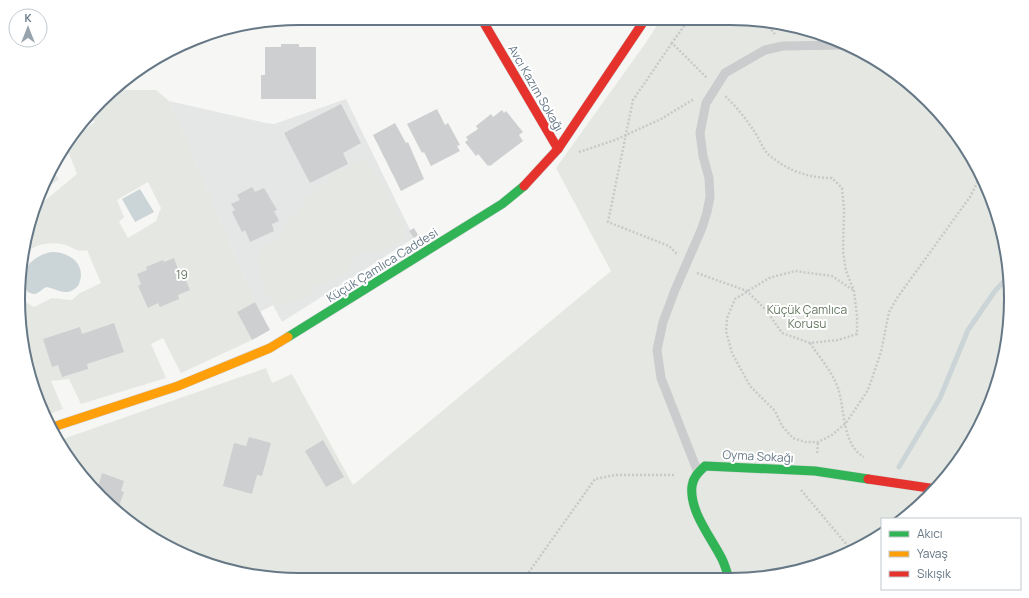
<svg xmlns="http://www.w3.org/2000/svg" width="1029" height="598" font-family="Manrope,sans-serif">
<rect width="100%" height="100%" fill="#f6f6f5"/>
<polygon fill="#e5e6e6" points="346,99 414,238 282,322 273,305 260,312 255,302 169,101 266,123 274,124"/>
<g fill="#e5e8e2" fill-rule="evenodd">
<path d="M661,19H749L821,33L886,65L929,100L964,143L990,191L1006,244L1011,299L1006,354L990,406L964,455L929,498L901,519H882V534C843,563 795,570 749,579H280L208,565L143,533L76,470L60,440L266,368L272,383L292,374L353,485L611,271L556,168L647,41Z"/>
<path d="M119,86L120,90H156L169,101L255,302L237,312L252,340L181,373L163,338L151,344L166,378L81,404L69,379L51,381L63,409L47,415L33,390L18,299L19,292L24,301L34,307L52,298L72,300L80,293L101,283L87,250C78,253 74,248 66,245C52,241 34,243 24,255L28,226L36,208L77,174L65,143L95,122L91,115ZM148,182L161,208L156,221L128,238L119,222L124,217L117,200Z"/>
<path d="M363,158C370,161 407,227 407,235L394,246L376,253L361,249L353,259L350,269L345,273L336,279L315,285L306,300L289,302L280,307L265,294L263,278L257,262L263,248L281,235L284,224L297,214L306,198L331,179L337,171L349,167Z"/>
<polygon points="52,171 59,179 43,191"/>
</g>
<g fill="#cbd4d6">
<polygon points="140,189 154,212 135,222 122,199"/>
<path d="M52,252C71,252 88,266 78,286C67,297 59,290 47,287C42,288 39,294 34,294C19,293 24,270 30,263C36,257 44,253 52,252Z"/>
</g>
<g fill="none" stroke-linecap="round" stroke-linejoin="round">
<polyline stroke="#cbd4d6" stroke-width="5" points="899,467 940,398 968,330 995,291 1009,276"/>
</g>
<g fill="#cdcfd0">
<polygon points="281,44 299,44 299,47 316,47 316,99 261,99 261,75 265,75 265,47 281,47"/>
<polygon points="180,48 172,56 170,54 179,49"/>
<polygon points="341,104 361,143 343,153 348,164 310,183 284,133"/>
<polygon points="437,109 445,125 448,123 460,145 457,146 460,151 431,166 424,152 422,153 407,124"/>
<polygon points="502,110 504,113 506,111 523,132 519,135 523,141 490,166 489,165 488,166 478,154 476,156 465,142 468,140 466,137 478,129 476,126 491,114 493,117"/>
<polygon points="91,116 94,120 76,133 75,133"/>
<polygon points="395,123 406,143 408,142 424,179 401,191 373,135"/>
<polygon points="252,187 255,192 264,188 277,210 274,211 279,221 272,224 274,231 250,242 245,230 242,232 232,212 235,210 231,204 240,200 237,195"/>
<polygon points="414,228 418,235 414,238 409,231"/>
<polygon points="174,258 178,269 181,268 190,290 178,295 179,299 160,307 158,303 148,308 138,286 141,284 137,274 147,270 146,267 163,260 164,262"/>
<polygon points="255,302 270,330 252,340 237,312"/>
<polygon points="114,323 124,352 87,364 88,369 62,377 58,365 52,367 43,339 80,327 82,334"/>
<polygon points="249,437 271,443 262,476 257,475 252,494 223,486 234,443 246,446"/>
<polygon points="323,440 344,477 326,487 305,451"/>
<polygon points="102,473 124,481 121,491 124,492 118,509 94,487 95,483 99,484"/>
</g>
<g fill="none" stroke-linecap="round" stroke-linejoin="round">
<defs>
<g id="fast">
<polyline points="288,337 502,204 524,186"/>
<path d="M729,579C727,572 725,565 722,559C711,537 689,511 692,486C693,477 699,472 705,466L815,471L868,479"/>
</g>
<polyline id="slow" points="53,427 178,386 270,348 288,337"/>
<g id="jam">
<polyline points="481,18 558,149"/>
<polyline points="524,186 558,149 646,18"/>
<polyline points="868,479 936,489"/>
</g>
</defs>
<use href="#fast" stroke="#d3d4d5" stroke-width="10"/>
<use href="#slow" stroke="#d3d4d5" stroke-width="10"/>
<use href="#jam" stroke="#d3d4d5" stroke-width="10"/>
<g stroke="#c8c9ca" stroke-width="2.5" stroke-dasharray="2 2" stroke-linecap="butt">
<polyline points="689,19 672,43 707,78"/>
<polyline points="763,21 775,34"/>
<polyline points="672,43 633,100 608,222 669,246 677,254"/>
<polyline points="579,152 615,140 661,119 694,99"/>
<path d="M697,273L747,291L766,310L782,333L810,343L838,340L857,334V316L854,291L846,271L843,251L844,208L842,188L832,178C808,178 785,170 767,153C762,147 759,138 754,131C746,119 736,106 725,96"/>
<polyline points="853,290 832,276 795,271 769,278 735,299 727,318 726,331 732,353 750,386 775,411 782,426 793,438 805,442 818,442 832,435 846,423 868,390 881,352 889,312 897,298 970,197 981,175"/>
<path d="M810,343C819,357 832,371 838,388C845,409 842,445 864,457"/>
<polyline points="817,453 818,442"/>
<polyline points="801,490 852,551"/>
<polyline points="524,579 595,479 615,475 675,475"/>
</g>
<polyline stroke="#cbcccd" stroke-width="9" points="697,470 661,378 657,350 663,322 675,290 702,228 707,212 710,197 709,178 703,156 700,133 706,103 725,73 765,50 783,46 845,45"/>
<use href="#fast" stroke="#30b455" stroke-width="9"/>
<use href="#slow" stroke="#ff9f0a" stroke-width="9"/>
<use href="#jam" stroke="#e5322d" stroke-width="9"/>
</g>
<g text-anchor="middle" dominant-baseline="central" stroke-width="4" stroke-linejoin="round" paint-order="stroke">
<g font-size="12" fill="#667886" stroke="#fff">
<text transform="translate(536 88) rotate(60)">Avcı Kazım Sokağı</text>
<text transform="translate(382 265) rotate(-32)">Küçük Çamlıca Caddesi</text>
<text transform="translate(758 456) rotate(3)">Oyma Sokağı</text>
</g>
<g font-size="12" fill="#667861" stroke="#fff">
<text x="182" y="274">19</text>
<text x="807" y="309">Küçük Çamlıca<tspan x="807" dy="14">Korusu</tspan></text>
</g>
</g>
<path d="M0 0H1029V598H0ZM299 25H730A274 274 0 0 1 1004 299V299A274 274 0 0 1 730 573H299A274 274 0 0 1 25 299V299A274 274 0 0 1 299 25Z" fill="#fff" fill-rule="evenodd"/>
<path fill="none" stroke="#667886" stroke-width="2" d="M299 25H730A274 274 0 0 1 1004 299V299A274 274 0 0 1 730 573H299A274 274 0 0 1 25 299V299A274 274 0 0 1 299 25Z"/>
<rect x="881" y="518" width="140" height="72" fill="#ffffff" stroke="#c2c9cf"/>
<rect x="889" y="531" width="20" height="6" fill="#30b455" stroke="#c2c9cf"/>
<text x="917" y="538" font-size="12" fill="#667886">Akıcı</text>
<rect x="889" y="551" width="20" height="6" fill="#ff9f0a" stroke="#c2c9cf"/>
<text x="917" y="558" font-size="12" fill="#667886">Yavaş</text>
<rect x="889" y="571" width="20" height="6" fill="#e5322d" stroke="#c2c9cf"/>
<text x="917" y="578" font-size="12" fill="#667886">Sıkışık</text>
<g transform="translate(28 28)"><circle r="19" fill="#ffffff" stroke="#c2c9cf"/>
<path d="M0-3L7 15L0 10L-7 15Z" fill="#98a4ad"/>
<text y="-6" font-size="11" font-weight="bold" text-anchor="middle" fill="#667886">K</text>
</g>
</svg>
